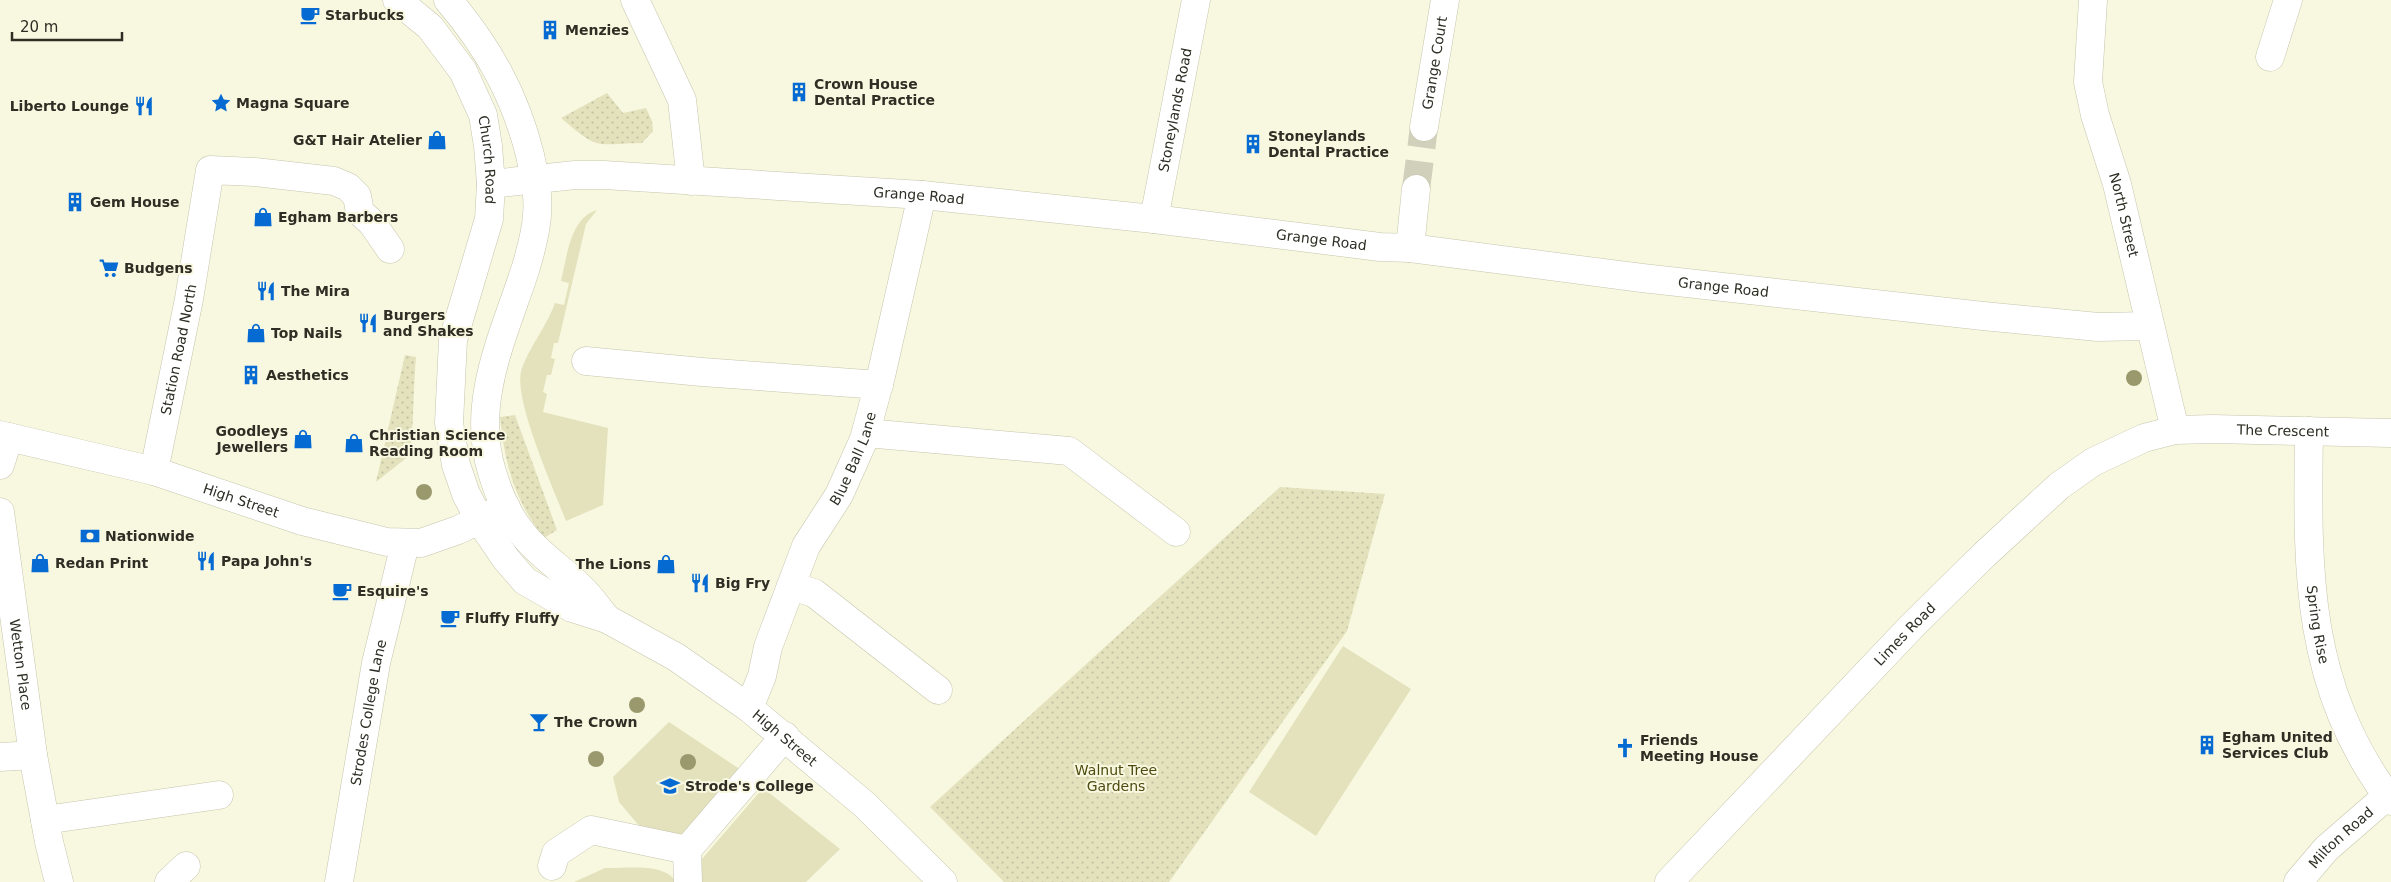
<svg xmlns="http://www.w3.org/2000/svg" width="2391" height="882" font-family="'DejaVu Sans',sans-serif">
<defs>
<pattern id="park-dots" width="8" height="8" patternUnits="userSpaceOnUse" patternTransform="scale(1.25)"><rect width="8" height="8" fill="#e3e2bd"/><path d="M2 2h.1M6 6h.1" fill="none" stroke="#c3c2a2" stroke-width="1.8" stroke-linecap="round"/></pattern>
</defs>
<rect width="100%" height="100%" fill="#f8f8e0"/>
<g fill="#e3e2bd">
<path d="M597,210L586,224L558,343H554L551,358L555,359L551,375H547L543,392L547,394L543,412L608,428L603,505L566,521C554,490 514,401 521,372C526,352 547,326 555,303L564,305L569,283L561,281C567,257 570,218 597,210Z"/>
<polygon points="1343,646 1411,689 1316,836 1249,792"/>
<polygon points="669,722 744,772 687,836 647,835 619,802 613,777"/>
<polygon points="763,788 840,849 806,882 697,882 702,859"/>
<path d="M605,868C626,869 664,862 676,882H574Z"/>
</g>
<g fill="url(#park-dots)">
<path d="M607,93L623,113L646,108L652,121L653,131L642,143C593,144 600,151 561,118Z"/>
<path d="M405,355L416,357C413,390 414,422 410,455L376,482Z"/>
<path d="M515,415L557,530L544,538C514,499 505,465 500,417Z"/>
<polygon points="1280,487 1385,494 1347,631 1169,882 1004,882 930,807"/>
</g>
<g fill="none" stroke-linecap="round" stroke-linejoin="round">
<polyline stroke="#d0d0bb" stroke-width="28" stroke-dasharray="28 14" stroke-linecap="butt" points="1416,189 1424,127"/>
<defs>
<g id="minor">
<polyline points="635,0 682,100 691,181"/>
<path id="s1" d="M2093,0L2088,82L2095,115L2117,184L2175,430"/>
<polyline points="2270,57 2288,0"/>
<path id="s2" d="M1424,127L1445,0"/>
<path id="s3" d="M491,184L575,175H604L922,195L1154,219L1380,247L1410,248L1642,278L1983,316L2098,327L2150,326"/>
<path id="s4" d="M1154,219L1196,0"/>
<polyline points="1410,248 1416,189"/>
<polyline points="586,361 702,372 879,385"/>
<path id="s5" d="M2309,431C2307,569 2304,685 2391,801"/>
<polyline points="866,433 1069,451 1176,532"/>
<path id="s6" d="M0,435L154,471L302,521L387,542L421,543L458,530L506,507"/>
<polyline points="0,465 9,437"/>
<path id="s7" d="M154,471L189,299L210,170L255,172L334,181L348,187L357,196L360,212L372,223L390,249"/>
<path id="s8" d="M0,512L33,755L0,757"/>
<polyline points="791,586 814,593 938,690"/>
<path id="s9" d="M749,708L762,676L768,647L806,546L839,495L864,439L881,376L922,195"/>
<polyline points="33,755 49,842 59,882"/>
<polyline points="45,820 219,795"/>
<polyline points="687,850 688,882"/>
<polyline points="552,866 556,853 591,830 687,850 785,736"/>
<polyline points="169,882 186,866"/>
<path id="s10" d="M339,882L376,663L405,544"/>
<path id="s11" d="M1669,882L1912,626L1984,555L2059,486L2093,462L2144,438L2175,430L2213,429L2391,433"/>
<path id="s12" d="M2298,882L2326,849L2387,796"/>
</g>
<g id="major">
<path id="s13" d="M397,0L430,27L463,71L483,115L488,146L491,184L489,219L453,340L449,423L456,465L466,494L480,521L506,559L525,581L572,608L607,619L676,657L749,708L865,805L943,882"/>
<path d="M448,0C488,47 515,95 530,155C534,174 539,195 537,215C536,232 531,250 526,267C505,333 470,401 492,472C498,492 508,516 522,533C538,554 561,568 580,587C590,596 598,608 607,619"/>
</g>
</defs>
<use href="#minor" stroke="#c6c5ae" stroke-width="29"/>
<use href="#major" stroke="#c6c5ae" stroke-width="29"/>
<use href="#minor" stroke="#fff" stroke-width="28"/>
<use href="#major" stroke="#fff" stroke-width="28"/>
</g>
<g fill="#9a996e">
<circle cx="2134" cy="378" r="8"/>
<circle cx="424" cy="492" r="8"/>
<circle cx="637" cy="705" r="8"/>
<circle cx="596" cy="759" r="8"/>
<circle cx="688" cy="762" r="8"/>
</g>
<defs>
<symbol id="cafe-bare" viewBox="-9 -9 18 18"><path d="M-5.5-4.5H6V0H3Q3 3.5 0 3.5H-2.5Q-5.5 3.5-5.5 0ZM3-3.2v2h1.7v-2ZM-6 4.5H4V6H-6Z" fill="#056ad2" stroke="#f8f8e0" stroke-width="2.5" paint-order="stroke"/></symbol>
<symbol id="building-bare" viewBox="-9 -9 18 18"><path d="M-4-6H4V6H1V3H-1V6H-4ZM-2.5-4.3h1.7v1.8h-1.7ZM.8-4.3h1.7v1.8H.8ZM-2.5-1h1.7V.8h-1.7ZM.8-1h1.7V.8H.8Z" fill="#056ad2" stroke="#f8f8e0" stroke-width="2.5" paint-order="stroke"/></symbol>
<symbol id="sight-bare" viewBox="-9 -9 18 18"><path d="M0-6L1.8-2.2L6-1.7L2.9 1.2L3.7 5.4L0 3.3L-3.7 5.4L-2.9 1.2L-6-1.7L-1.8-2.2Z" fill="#056ad2" stroke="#f8f8e0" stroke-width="2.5" paint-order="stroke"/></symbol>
<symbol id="restaurant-bare" viewBox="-9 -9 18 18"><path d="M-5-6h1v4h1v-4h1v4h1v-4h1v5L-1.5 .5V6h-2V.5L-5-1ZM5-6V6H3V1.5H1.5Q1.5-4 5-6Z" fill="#056ad2" stroke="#f8f8e0" stroke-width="2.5" paint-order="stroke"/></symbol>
<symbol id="shop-bare" viewBox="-9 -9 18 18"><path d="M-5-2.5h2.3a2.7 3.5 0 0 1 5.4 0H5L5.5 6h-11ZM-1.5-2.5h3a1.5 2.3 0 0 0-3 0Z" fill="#056ad2" stroke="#f8f8e0" stroke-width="2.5" paint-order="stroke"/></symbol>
<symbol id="supermarket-bare" viewBox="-9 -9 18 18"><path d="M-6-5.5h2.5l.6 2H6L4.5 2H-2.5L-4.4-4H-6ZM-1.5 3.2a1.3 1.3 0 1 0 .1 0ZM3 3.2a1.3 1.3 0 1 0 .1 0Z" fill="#056ad2" stroke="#f8f8e0" stroke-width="2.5" paint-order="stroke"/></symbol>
<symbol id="bank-bare" viewBox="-9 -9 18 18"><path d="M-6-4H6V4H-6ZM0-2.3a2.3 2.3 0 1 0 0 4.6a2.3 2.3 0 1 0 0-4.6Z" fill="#056ad2" stroke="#f8f8e0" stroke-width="2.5" paint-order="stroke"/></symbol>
<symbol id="bar-bare" viewBox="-9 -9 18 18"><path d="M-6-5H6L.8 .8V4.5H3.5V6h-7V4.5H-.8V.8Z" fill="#056ad2" stroke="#f8f8e0" stroke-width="2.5" paint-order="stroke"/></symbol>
<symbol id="church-bare" viewBox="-9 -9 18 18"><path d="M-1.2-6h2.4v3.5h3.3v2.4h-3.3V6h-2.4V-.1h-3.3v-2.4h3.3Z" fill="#056ad2" stroke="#f8f8e0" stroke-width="2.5" paint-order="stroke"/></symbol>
<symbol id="university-bare" viewBox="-9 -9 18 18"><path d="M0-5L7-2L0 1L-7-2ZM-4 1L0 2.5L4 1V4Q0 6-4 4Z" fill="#056ad2" stroke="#f8f8e0" stroke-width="2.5" paint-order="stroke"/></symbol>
</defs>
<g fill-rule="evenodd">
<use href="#cafe-bare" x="296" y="1" width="28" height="28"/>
<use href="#building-bare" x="536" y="16" width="28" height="28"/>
<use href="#building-bare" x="785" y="78" width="28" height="28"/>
<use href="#sight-bare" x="207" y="89" width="28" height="28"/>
<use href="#restaurant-bare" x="130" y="92" width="28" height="28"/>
<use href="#shop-bare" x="423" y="126" width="28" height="28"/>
<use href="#building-bare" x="1239" y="130" width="28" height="28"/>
<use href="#building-bare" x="61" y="188" width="28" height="28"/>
<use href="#shop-bare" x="249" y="203" width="28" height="28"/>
<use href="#supermarket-bare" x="95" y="254" width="28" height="28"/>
<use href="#restaurant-bare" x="252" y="277" width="28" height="28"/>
<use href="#restaurant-bare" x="354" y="309" width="28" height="28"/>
<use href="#shop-bare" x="242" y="319" width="28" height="28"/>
<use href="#building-bare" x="237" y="361" width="28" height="28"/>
<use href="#shop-bare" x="289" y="425" width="28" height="28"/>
<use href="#shop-bare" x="340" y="429" width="28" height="28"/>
<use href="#bank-bare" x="76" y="522" width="28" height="28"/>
<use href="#restaurant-bare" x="192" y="547" width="28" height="28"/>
<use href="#shop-bare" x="26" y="549" width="28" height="28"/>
<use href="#shop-bare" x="652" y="550" width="28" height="28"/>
<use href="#restaurant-bare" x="686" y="569" width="28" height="28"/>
<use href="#cafe-bare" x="328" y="577" width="28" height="28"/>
<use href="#cafe-bare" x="436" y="604" width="28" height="28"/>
<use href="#bar-bare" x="525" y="708" width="28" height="28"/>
<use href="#building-bare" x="2193" y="731" width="28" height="28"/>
<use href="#church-bare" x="1611" y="734" width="28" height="28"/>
<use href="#university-bare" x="656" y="772" width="28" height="28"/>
</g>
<g text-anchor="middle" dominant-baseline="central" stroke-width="4" stroke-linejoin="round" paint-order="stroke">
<g font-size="14" font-weight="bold" fill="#2e2e25" stroke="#f8f8e0" text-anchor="start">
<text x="325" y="15">Starbucks</text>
<text x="565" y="30">Menzies</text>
<text x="814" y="84">Crown House<tspan x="814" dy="16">Dental Practice</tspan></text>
<text x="236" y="103">Magna Square</text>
<text x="129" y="106" text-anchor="end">Liberto Lounge</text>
<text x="1268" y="136">Stoneylands<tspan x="1268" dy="16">Dental Practice</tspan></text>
<text x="422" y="140" text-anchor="end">G&amp;T Hair Atelier</text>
<text x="90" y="202">Gem House</text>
<text x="278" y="217">Egham Barbers</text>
<text x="124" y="268">Budgens</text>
<text x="281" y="291">The Mira</text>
<text x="383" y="315">Burgers<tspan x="383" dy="16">and Shakes</tspan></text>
<text x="271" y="333">Top Nails</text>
<text x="266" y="375">Aesthetics</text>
<text x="288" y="431" text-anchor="end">Goodleys<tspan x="288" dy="16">Jewellers</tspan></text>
<text x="369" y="435">Christian Science<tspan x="369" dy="16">Reading Room</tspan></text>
<text x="105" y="536">Nationwide</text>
<text x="221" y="561">Papa John's</text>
<text x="55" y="563">Redan Print</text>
<text x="651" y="564" text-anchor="end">The Lions</text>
<text x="715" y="583">Big Fry</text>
<text x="357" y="591">Esquire's</text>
<text x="465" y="618">Fluffy Fluffy</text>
<text x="554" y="722">The Crown</text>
<text x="2222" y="737">Egham United<tspan x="2222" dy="16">Services Club</tspan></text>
<text x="1640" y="740">Friends<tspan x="1640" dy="16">Meeting House</tspan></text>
<text x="685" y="786">Strode's College</text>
</g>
<g font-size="14" fill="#2e2e25" stroke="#f8f8e0">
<text stroke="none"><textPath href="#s2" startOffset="65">Grange Court</textPath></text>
<text stroke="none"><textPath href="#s4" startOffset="111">Stoneylands Road</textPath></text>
<text stroke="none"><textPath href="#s13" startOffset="191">Church Road</textPath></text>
<text stroke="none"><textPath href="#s3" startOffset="429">Grange Road</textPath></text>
<text stroke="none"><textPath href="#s1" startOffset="220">North Street</textPath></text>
<text stroke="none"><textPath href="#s3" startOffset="834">Grange Road</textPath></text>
<text stroke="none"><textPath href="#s3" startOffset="1239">Grange Road</textPath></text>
<text stroke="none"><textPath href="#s7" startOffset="124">Station Road North</textPath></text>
<text stroke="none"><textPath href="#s11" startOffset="794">The Crescent</textPath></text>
<text stroke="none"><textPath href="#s9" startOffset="272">Blue Ball Lane</textPath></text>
<text stroke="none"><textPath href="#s6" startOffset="250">High Street</textPath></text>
<text stroke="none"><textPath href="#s5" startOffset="194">Spring Rise</textPath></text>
<text stroke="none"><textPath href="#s11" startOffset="342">Limes Road</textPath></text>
<text stroke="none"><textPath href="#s8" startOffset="154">Wetton Place</textPath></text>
<text stroke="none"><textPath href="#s10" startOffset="172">Strodes College Lane</textPath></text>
<text stroke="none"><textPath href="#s13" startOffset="944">High Street</textPath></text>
<text stroke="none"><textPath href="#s12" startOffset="62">Milton Road</textPath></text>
</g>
<g font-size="14" fill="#4e4b10" stroke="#f8f8e0">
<text x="1116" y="770">Walnut Tree<tspan x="1116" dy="16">Gardens</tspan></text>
</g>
</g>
<path d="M12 32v8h110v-8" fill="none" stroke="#2e2e25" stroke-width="2.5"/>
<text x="20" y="32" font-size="15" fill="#2e2e25" stroke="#f8f8e0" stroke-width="4" paint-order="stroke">20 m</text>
</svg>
